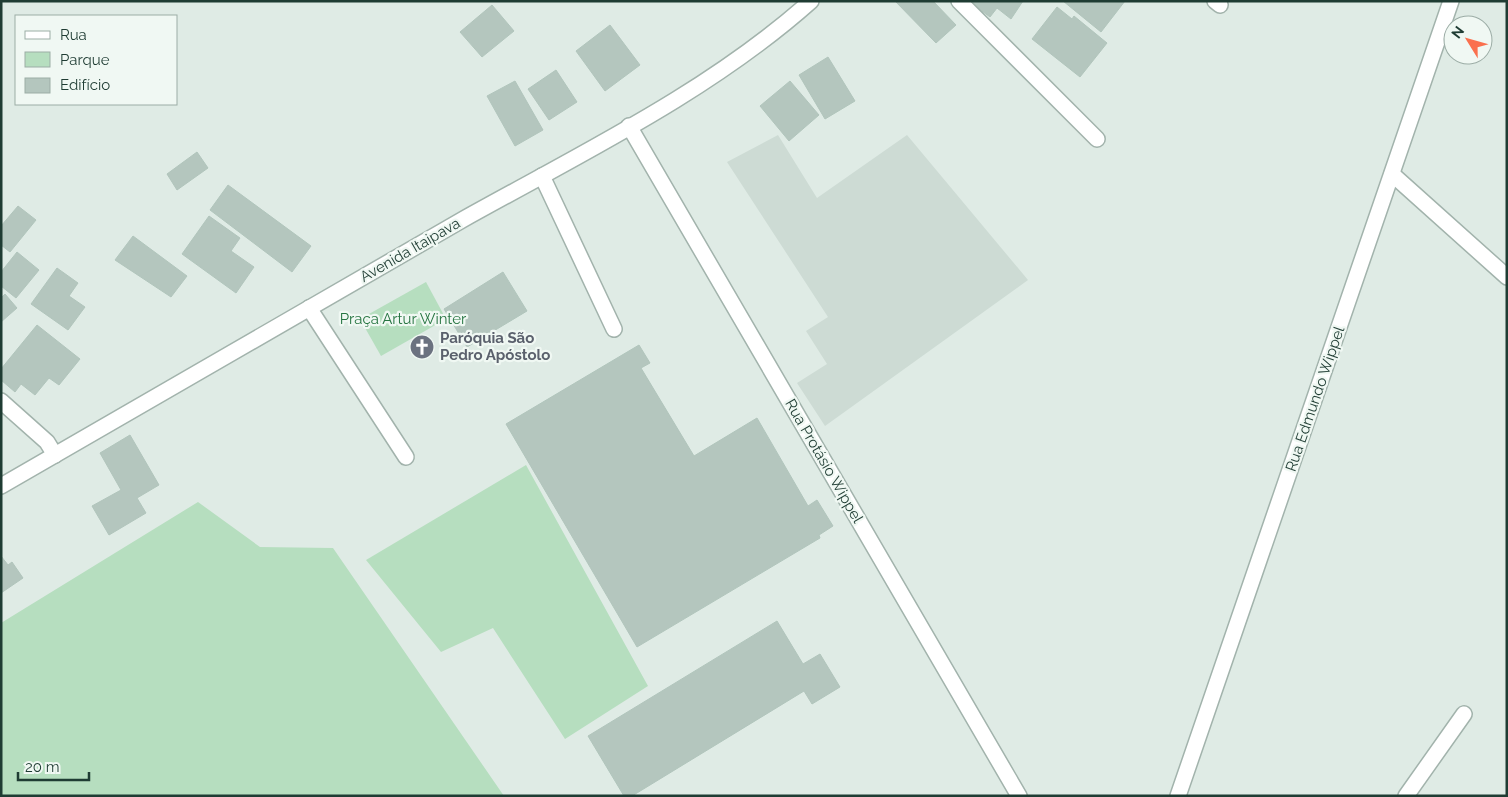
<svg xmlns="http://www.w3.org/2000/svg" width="1508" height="797" font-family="Raleway,sans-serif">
<rect width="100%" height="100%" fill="#dfebe5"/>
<polygon fill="#cddbd4" points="778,135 817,198 907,135 1028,280 825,426 797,383 827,364 806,331 828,317 727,162"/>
<g fill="#b6debf">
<polygon points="426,282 446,319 381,356 360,319"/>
<polygon points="526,465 648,686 565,739 493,628 441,652 366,560"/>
<polygon points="198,502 260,547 333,548 504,796 1,796 1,623"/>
</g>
<g fill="#b4c6be" stroke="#b1c5bc">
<polygon points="895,1 933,1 956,25 936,43"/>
<polygon points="973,1 1023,1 1011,19 997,8 990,17 971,3"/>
<polygon points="1063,1 1125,1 1101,32"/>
<polygon points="492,5 514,31 482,57 460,32"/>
<polygon points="1057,7 1072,19 1074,16 1107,43 1080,77 1032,39"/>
<polygon points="610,25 640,65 605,91 576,51"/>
<polygon points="828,57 855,101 825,119 799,75"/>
<polygon points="556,70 577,102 549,120 528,89"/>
<polygon points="515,81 543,130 515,146 487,96"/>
<polygon points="790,81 819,115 789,141 760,106"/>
<polygon points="197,152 208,168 177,190 167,174"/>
<polygon points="228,185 311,246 292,272 210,210"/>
<polygon points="18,206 36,220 10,252 1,245 1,226"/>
<polygon points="209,216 240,238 231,251 254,267 236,293 182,254"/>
<polygon points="133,236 187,276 171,297 115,260"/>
<polygon points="17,252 39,270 16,298 1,286 1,272"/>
<polygon points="57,268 78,283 69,296 85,307 68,330 31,304"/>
<polygon points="503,272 527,311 467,347 444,309"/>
<polygon points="5,294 17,308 1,322 1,298"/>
<polygon points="37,325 80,359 59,385 49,378 35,395 21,384 15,392 1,380 1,369"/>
<polygon points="639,345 650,363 641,368 694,456 757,418 808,506 817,500 833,526 819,535 820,538 637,647 506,424"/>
<polygon points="130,435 159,485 137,498 146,513 109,535 92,506 121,490 100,453"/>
<polygon points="1,556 8,565 12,562 23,578 1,593"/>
<polygon points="777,621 803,664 820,654 840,687 812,704 804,691 632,796 624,796 588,736"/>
</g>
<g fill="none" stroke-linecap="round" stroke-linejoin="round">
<defs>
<g id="minor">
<polyline points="959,1 1097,139"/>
<polyline points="1215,1 1220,5"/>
<polyline points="629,126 1019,796"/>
<polyline points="1392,174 1507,277"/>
<polyline points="542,176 614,329"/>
<polyline points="309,308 406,457"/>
<polyline points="1,401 47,442 55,455"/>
<path d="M1,486C155,398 308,308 462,220C580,154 709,92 811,1"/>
<polyline points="1178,796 1451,1"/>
<polyline points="1406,796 1464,714"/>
</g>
</defs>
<use href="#minor" stroke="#a2b3ac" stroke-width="18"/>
<use href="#minor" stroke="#fff" stroke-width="15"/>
</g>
<defs>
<symbol id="church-disc" viewBox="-11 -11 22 22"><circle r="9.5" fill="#6b7280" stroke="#f0f8f3"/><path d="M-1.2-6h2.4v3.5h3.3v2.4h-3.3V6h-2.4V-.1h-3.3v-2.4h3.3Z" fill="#fff"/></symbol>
</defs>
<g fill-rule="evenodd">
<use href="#church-disc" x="408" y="333" width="28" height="28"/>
</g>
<g text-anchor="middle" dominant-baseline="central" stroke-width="4.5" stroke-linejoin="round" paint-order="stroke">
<g font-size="15" fill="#1f3c33" stroke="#f0f8f3">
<text transform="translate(410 250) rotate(-30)">Avenida Itaipava</text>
<text transform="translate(1315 399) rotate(-71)">Rua Edmundo Wippel</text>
<text transform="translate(824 461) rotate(60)">Rua Protásio Wippel</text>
</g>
<g font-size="15" fill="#277542" stroke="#f0f8f3">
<text x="403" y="319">Praça Artur Winter</text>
</g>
<g font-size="15" font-weight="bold" fill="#5b616d" stroke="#f0f8f3" text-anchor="start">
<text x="440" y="338">Paróquia São<tspan x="440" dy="17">Pedro Apóstolo</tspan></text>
</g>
</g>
<rect width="1508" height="797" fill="none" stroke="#1f3c33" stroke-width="5"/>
<rect x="15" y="15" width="162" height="90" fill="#f0f8f3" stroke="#9cada6"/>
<rect x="25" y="31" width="25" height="8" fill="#ffffff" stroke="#9cada6"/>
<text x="60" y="40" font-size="15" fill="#1f3c33">Rua</text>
<rect x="25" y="52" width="25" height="15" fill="#b6debf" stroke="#9cada6"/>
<text x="60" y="65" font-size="15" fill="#1f3c33">Parque</text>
<rect x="25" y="78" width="25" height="15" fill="#b4c6be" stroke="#9cada6"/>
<text x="60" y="90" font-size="15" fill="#1f3c33">Edifício</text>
<g transform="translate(1468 40) rotate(307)"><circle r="24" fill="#f0f8f3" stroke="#9cada6"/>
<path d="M0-4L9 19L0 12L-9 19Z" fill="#fa704e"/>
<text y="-8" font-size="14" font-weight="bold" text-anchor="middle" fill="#1f3c33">N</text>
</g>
<path d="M18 772v8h71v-8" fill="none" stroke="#1f3c33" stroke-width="2.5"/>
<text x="25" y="772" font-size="15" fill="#1f3c33" stroke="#f0f8f3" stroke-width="4" paint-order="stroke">20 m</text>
</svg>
